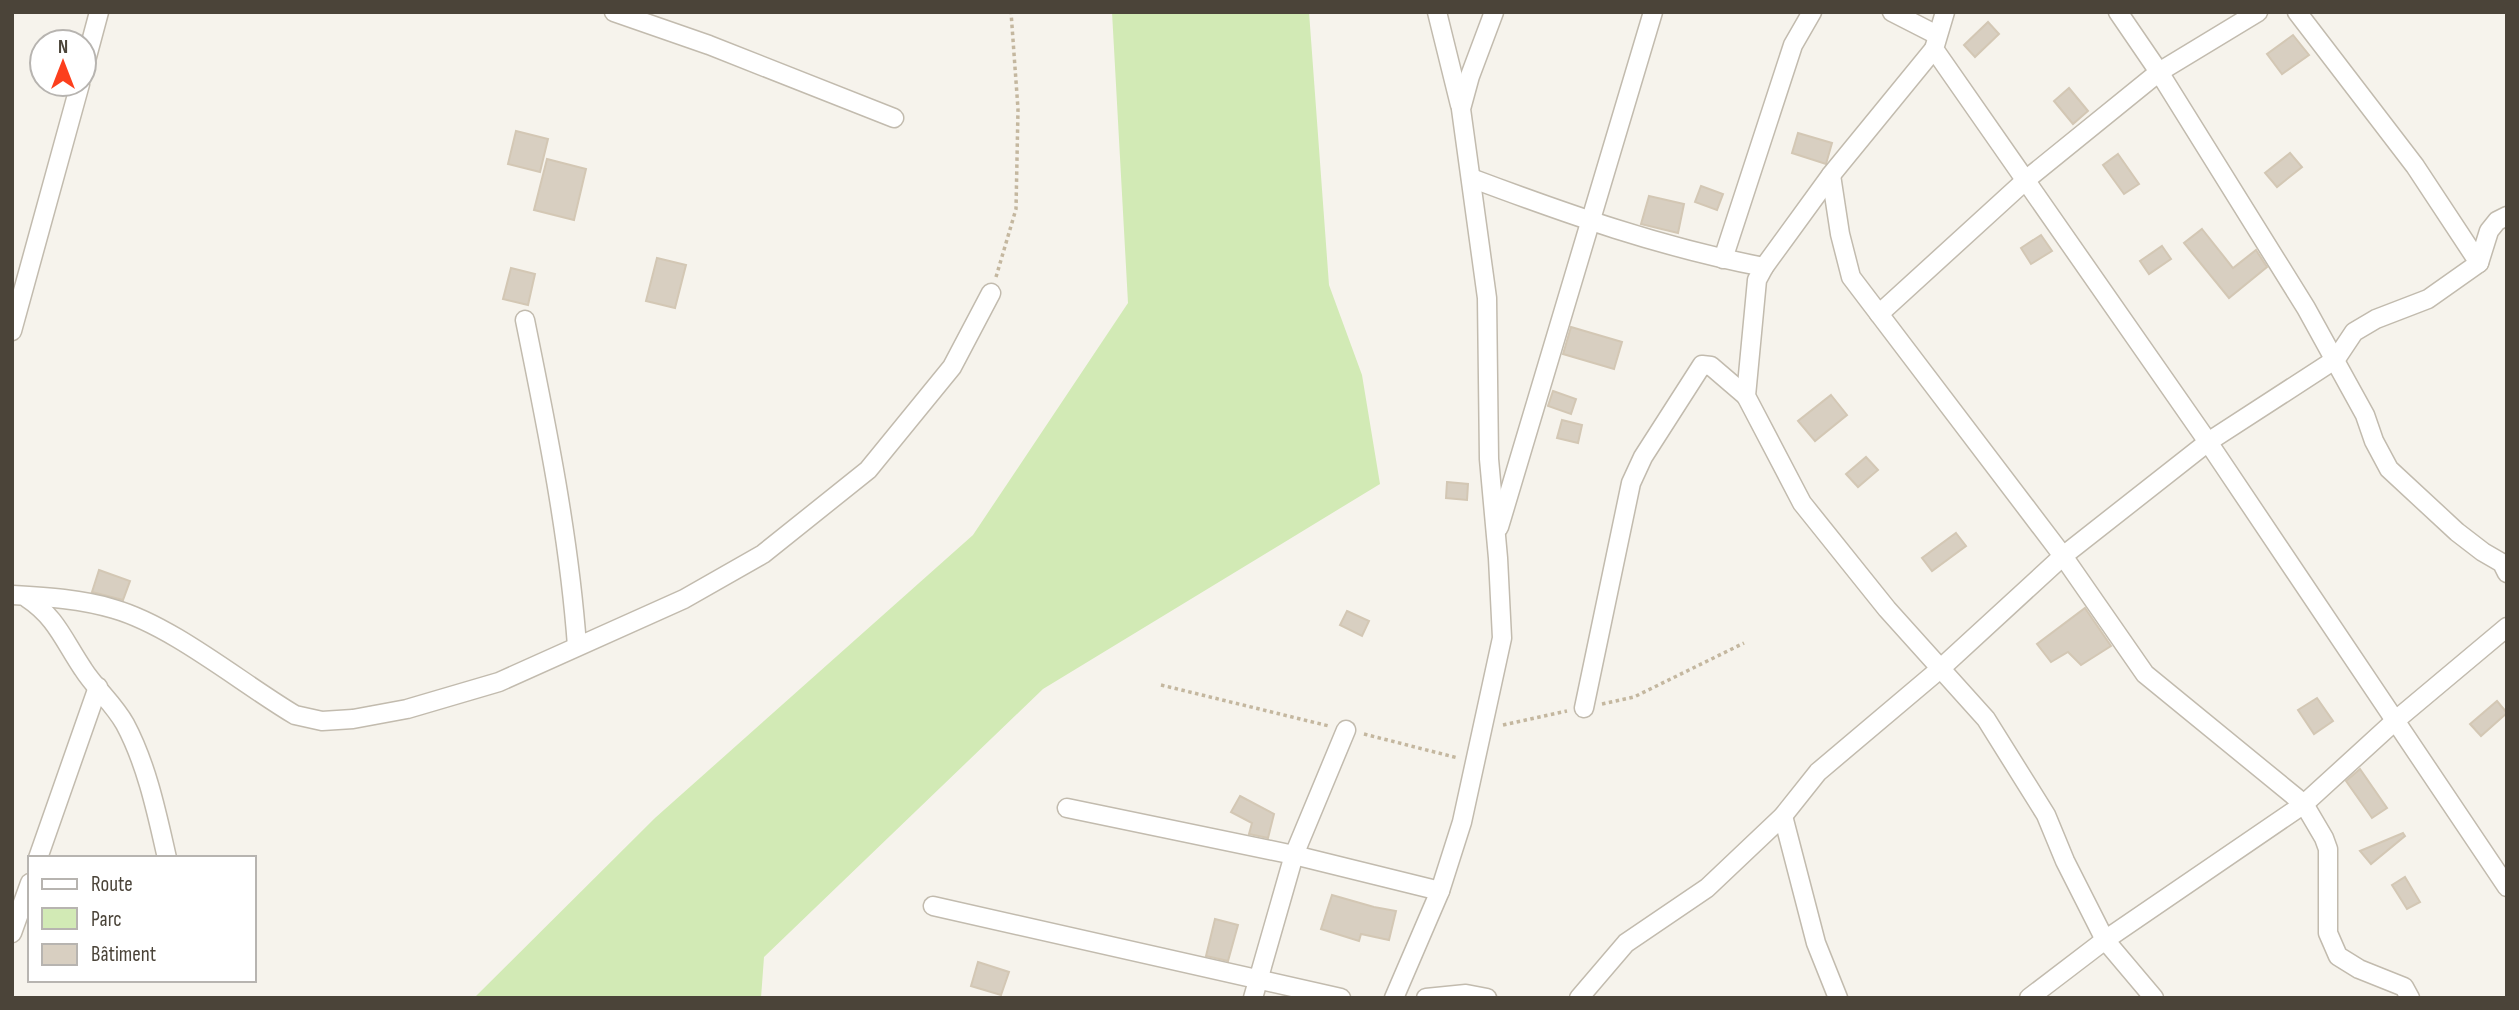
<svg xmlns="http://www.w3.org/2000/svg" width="2519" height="1010" font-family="'Sofia Sans Condensed',sans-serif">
<rect width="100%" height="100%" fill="#f6f3ec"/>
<polygon fill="#d2eab5" points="1112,12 1309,12 1329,285 1362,375 1380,484 1043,689 764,957 761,998 474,998 655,818 973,535 1128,303"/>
<g fill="#d8cfc1" stroke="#d3c7b4" stroke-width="2">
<polygon points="1988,22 1999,34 1975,57 1964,45"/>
<polygon points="2293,35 2309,55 2282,74 2267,54"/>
<polygon points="2069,88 2088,111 2073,124 2054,101"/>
<polygon points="516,131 548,139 540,172 508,164"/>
<polygon points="1798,133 1832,143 1826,164 1792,153"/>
<polygon points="2290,153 2302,167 2277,187 2265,173"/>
<polygon points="2118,154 2139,184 2124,194 2103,165"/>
<polygon points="547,159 586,169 574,220 534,210"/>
<polygon points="1701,186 1723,194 1717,210 1695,202"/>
<polygon points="1649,196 1684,204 1678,233 1641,224"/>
<polygon points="2202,229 2233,268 2256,250 2267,267 2229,298 2184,243"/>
<polygon points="2041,235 2052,251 2031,264 2021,248"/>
<polygon points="2162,246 2171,259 2149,274 2140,261"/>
<polygon points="657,258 686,265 675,308 646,301"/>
<polygon points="511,268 535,274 528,305 503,299"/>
<polygon points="1571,327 1622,342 1614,369 1563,354"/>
<polygon points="1553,391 1576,399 1571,414 1548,406"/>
<polygon points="1831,395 1847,415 1815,441 1798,421"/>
<polygon points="1562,420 1582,425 1578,443 1557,438"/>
<polygon points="1866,457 1878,470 1858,487 1846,474"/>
<polygon points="1447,482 1468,484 1467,500 1446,498"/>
<polygon points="1956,533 1966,546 1932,571 1922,558"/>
<polygon points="99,570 130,581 123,600 92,592"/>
<polygon points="2085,608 2111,646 2081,665 2068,652 2051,662 2037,644"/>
<polygon points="1347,611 1369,621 1362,636 1340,625"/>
<polygon points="2317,698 2333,721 2314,734 2298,710"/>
<polygon points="2497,701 2507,713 2481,736 2470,724"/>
<polygon points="2360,769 2387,808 2372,818 2346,781"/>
<polygon points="1240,796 1274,814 1268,838 1249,834 1252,823 1231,812"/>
<polygon points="2403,833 2405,836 2371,864 2360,851"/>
<polygon points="2405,877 2420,902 2407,909 2392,885"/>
<polygon points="1332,895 1374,907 1396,911 1389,940 1361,934 1359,941 1321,929"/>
<polygon points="1215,919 1238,925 1228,961 1206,956"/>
<polygon points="978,962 1009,972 1001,995 971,986"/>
</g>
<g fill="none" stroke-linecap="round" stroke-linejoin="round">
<defs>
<g id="minor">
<polyline points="614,12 709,45 894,118"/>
<polyline points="1437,12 1460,105"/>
<polyline points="1892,12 1937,35"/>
<polyline points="1945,12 1934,49 2208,442 2507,887"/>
<polyline points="2118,12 2159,72 2306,308 2365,415 2374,441 2389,469 2457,532 2483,552 2502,563 2507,573"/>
<polyline points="2297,12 2415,166 2479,263"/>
<polyline points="1934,49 1831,175 1764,267 1757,280 1746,396 1802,503 1887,609 1986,719 2046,815 2065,861 2105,940 2154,998"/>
<polyline points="84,68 99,12"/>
<polyline points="1831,175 1840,234 1851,277 2063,556 2145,674 2304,804 2324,838 2328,849 2328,933 2338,956 2359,969 2404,987 2410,998"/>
<path d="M1471,178C1567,214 1663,248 1764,267"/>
<polyline points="1723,259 1793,45 1812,12"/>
<polyline points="1879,314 2027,179 2159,72 2258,12"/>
<path d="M525,320C547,428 569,536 577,646"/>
<polyline points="12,331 80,84"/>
<polyline points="1499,527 1653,12"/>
<path d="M12,595C46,597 81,599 114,609C173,626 241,683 295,715L322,721L353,719L407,709L499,682L684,599L763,554L868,470L952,367L991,293"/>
<path d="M27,598C56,617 64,641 83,669C95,688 114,704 125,724C147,765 157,814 167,858"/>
<polyline points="1584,708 1631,483 1643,457 1702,365 1711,366 1746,396"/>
<polyline points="1067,808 1294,855 1440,891"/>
<polyline points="1783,816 1816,943 1838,998"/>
<polyline points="38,858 98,687"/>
<polyline points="933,906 1341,998"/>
<polyline points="12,933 30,883"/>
<polyline points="1253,998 1294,855 1346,730"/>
<polyline points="1394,998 1440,891 1462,822 1502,638 1498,558 1489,459 1487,298 1461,109 1470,76 1494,12"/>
<polyline points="1426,998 1466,994 1487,998"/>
<polyline points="1579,998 1626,943 1707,888 1783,816 1818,772 1940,669 2063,556 2208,442 2336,359 2354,332 2376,319 2428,299 2479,263 2489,231 2497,221 2507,216"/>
<polyline points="2029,998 2105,940 2304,804 2396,720 2507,627"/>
</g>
</defs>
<use href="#minor" stroke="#c2bbae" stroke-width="21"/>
<g stroke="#c4b79f" stroke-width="3.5" stroke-dasharray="3.5 3.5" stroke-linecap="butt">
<polyline points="996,277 1016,209 1018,109 1011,12"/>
<polyline points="1161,685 1329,726"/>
<polyline points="1602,704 1634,697 1744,643"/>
<polyline points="1503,725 1567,711"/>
<polyline points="1364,734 1458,758"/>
</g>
<use href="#minor" stroke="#fff" stroke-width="18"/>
</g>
<rect width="2519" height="1010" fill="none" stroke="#4b4439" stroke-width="28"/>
<rect x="28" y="856" width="228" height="126" fill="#ffffff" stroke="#b7b4b0" stroke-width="2"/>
<rect x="42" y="879" width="35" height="10" fill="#ffffff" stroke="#b7b4b0" stroke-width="2"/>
<text x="91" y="891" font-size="21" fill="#4b4439">Route</text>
<rect x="42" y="908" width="35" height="21" fill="#d2eab5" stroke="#b7b4b0" stroke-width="2"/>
<text x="91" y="926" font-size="21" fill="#4b4439">Parc</text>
<rect x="42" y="944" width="35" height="21" fill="#d8cfc1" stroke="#b7b4b0" stroke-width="2"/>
<text x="91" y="961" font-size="21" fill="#4b4439">Bâtiment</text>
<g transform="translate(63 63)"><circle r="33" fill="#ffffff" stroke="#b7b4b0" stroke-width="2"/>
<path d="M0-5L12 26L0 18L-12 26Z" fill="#fc3f1d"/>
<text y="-10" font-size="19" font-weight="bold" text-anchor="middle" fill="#4b4439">N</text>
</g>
</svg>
